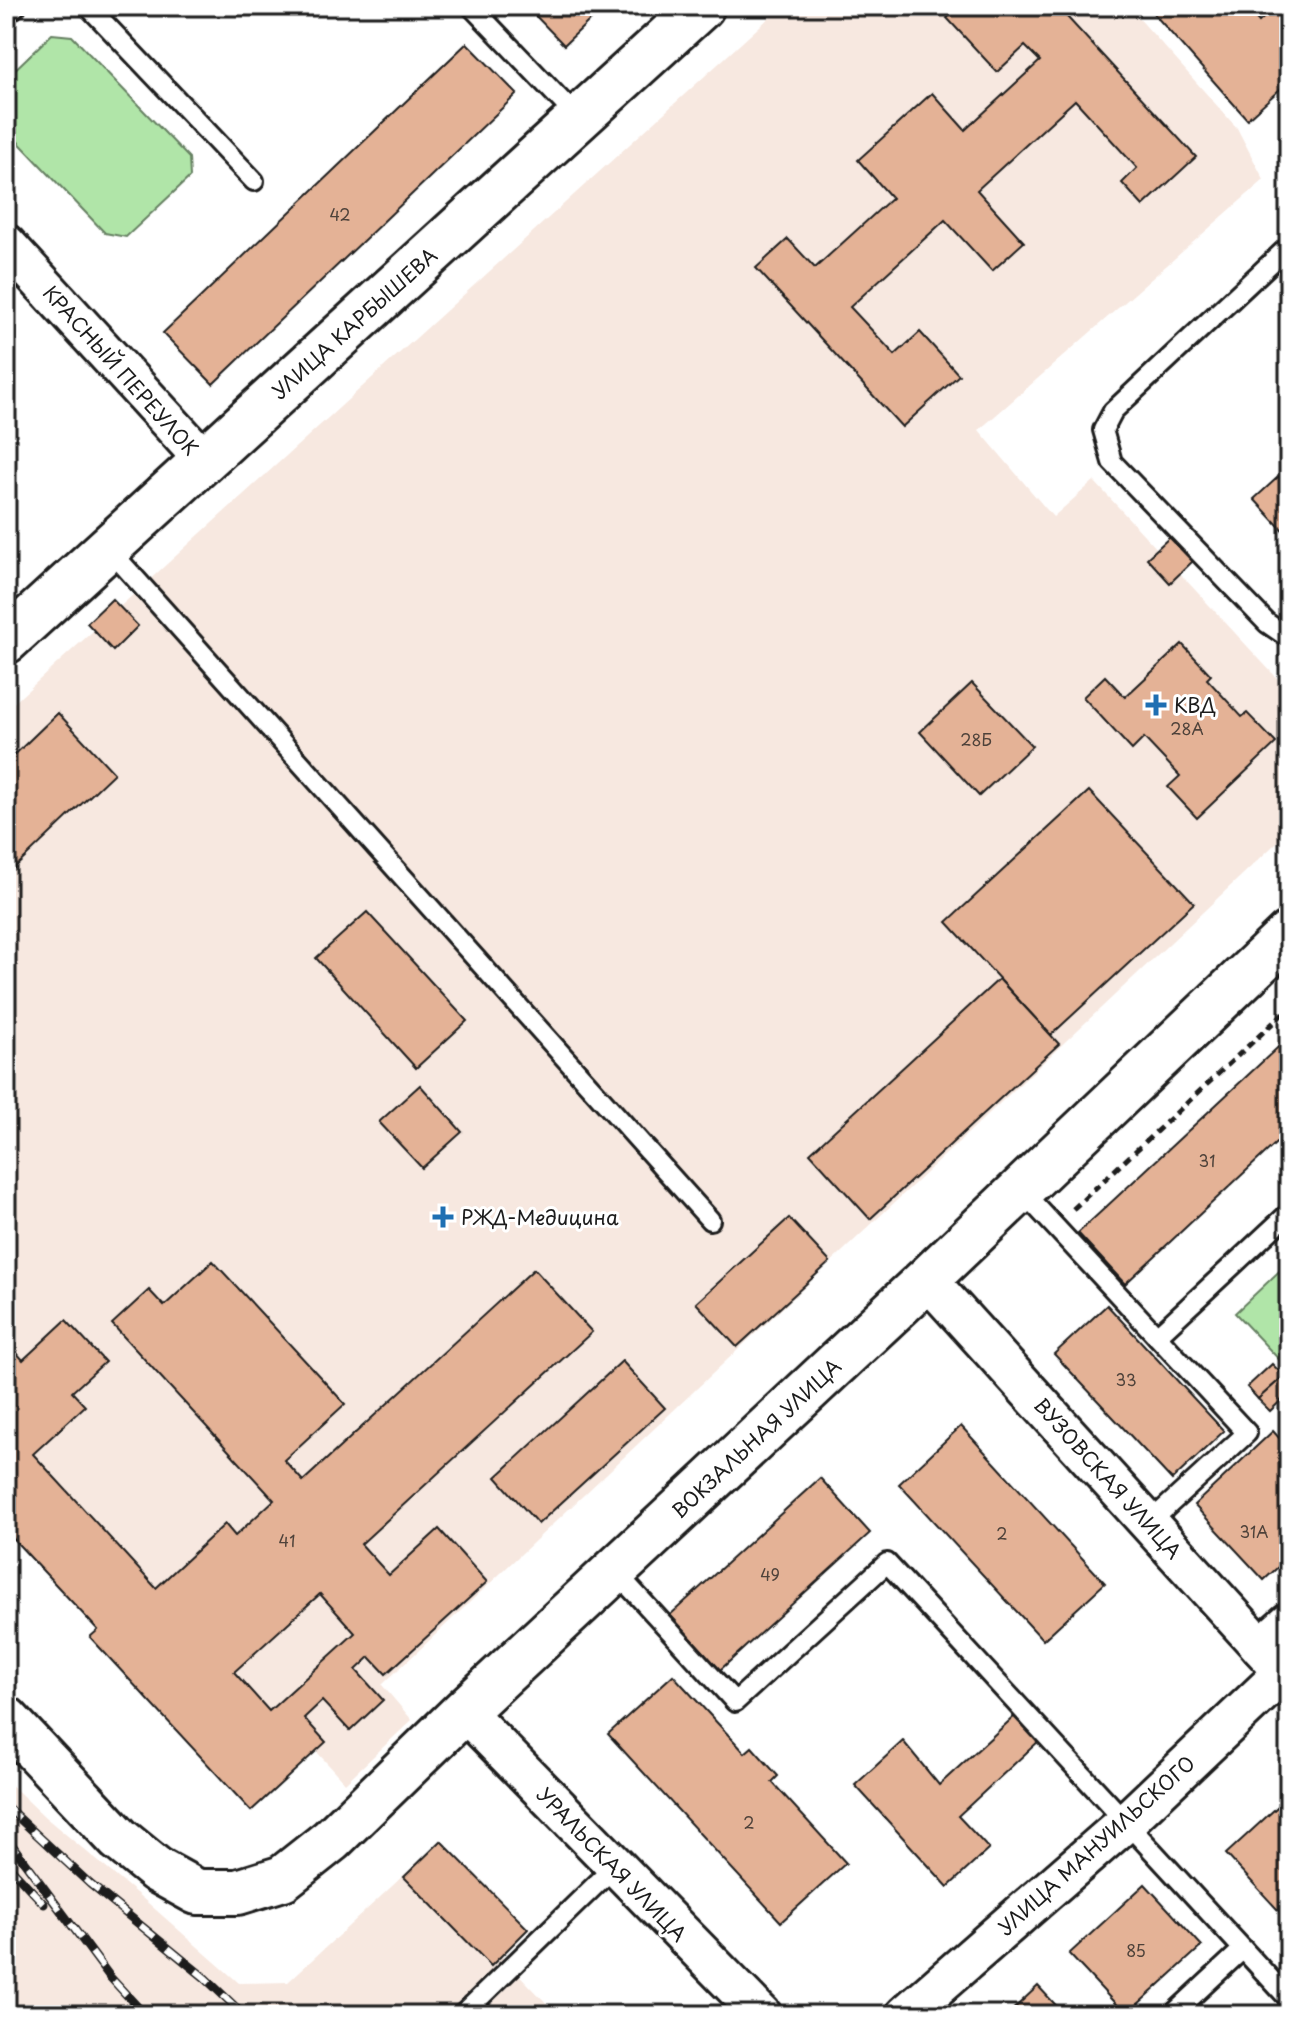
<svg xmlns="http://www.w3.org/2000/svg" width="1295" height="2021" font-family="'Playpen Sans',sans-serif">
<rect width="100%" height="100%" fill="#fff"/>
<filter id="ink" filterUnits="userSpaceOnUse"><feTurbulence type="fractalNoise" baseFrequency=".0125" numOctaves="2"/><feDisplacementMap in="SourceGraphic" scale="16" xChannelSelector="R" yChannelSelector="G"/><feConvolveMatrix kernelMatrix="1 2 1 2 8 2 1 2 1" color-interpolation-filters="sRGB"/></filter>
<g filter="url(#ink)">
<g fill="#f7e8e0">
<polygon points="782,6 1128,6 1237,128 1264,180 979,430 1053,517 1094,481 1289,691 1289,831 382,1685 412,1720 345,1783 316,1751 251,1811 90,1637 98,1630 6,1530 6,710"/>
<polygon points="6,1780 45,1817 148,1903 239,1983 288,1982 441,1841 528,1929 501,1956 558,2015 6,2015"/>
</g>
<g fill="#b0e5a8" stroke="#668062" stroke-width="2">
<polygon points="52,34 72,36 189,158 190,177 126,237 105,233 6,129 6,78"/>
<polygon points="1289,1262 1289,1370 1235,1313"/>
</g>
<g fill="#e4b296" stroke="#1c1c1c" stroke-width="2" fill-rule="evenodd">
<polygon points="526,6 605,6 564,45"/>
<polygon points="960,6 1057,6 1196,157 1143,206 1122,183 1137,168 1075,100 977,190 1024,242 992,271 945,220 850,307 895,355 920,332 959,375 902,427 756,268 788,239 815,268 892,198 858,160 932,93 965,130 1040,61 1025,46 997,72 947,18"/>
<polygon points="1147,6 1245,6 1259,22 1276,6 1289,6 1289,81 1247,119"/>
<polygon points="467,43 517,94 213,384 163,333"/>
<polygon points="1289,467 1289,537 1254,499"/>
<polygon points="1170,537 1193,561 1170,583 1147,558"/>
<polygon points="112,599 138,626 113,651 87,623"/>
<polygon points="1182,644 1211,675 1207,679 1242,717 1247,713 1276,743 1197,818 1168,787 1180,776 1144,738 1132,750 1083,697 1105,676 1125,697"/>
<polygon points="972,683 1032,746 979,796 920,732"/>
<polygon points="58,713 114,773 6,876 6,763"/>
<polygon points="1089,791 1194,903 1051,1035 947,922"/>
<polygon points="367,912 467,1021 416,1068 316,958"/>
<polygon points="999,979 1059,1044 870,1219 810,1153"/>
<polygon points="1289,1037 1289,1131 1125,1284 1078,1233"/>
<polygon points="420,1085 462,1132 422,1168 379,1122"/>
<polygon points="789,1218 830,1262 737,1347 696,1303"/>
<path d="M213,1261L345,1404L284,1460L303,1481L534,1269L592,1332L361,1544L389,1575L439,1529L487,1582L386,1674L370,1657L356,1670L383,1700L350,1731L322,1701L304,1718L326,1742L251,1811L90,1637L98,1630L6,1531V1346L9,1344L23,1360L66,1320L105,1362L72,1392L85,1406L33,1454L156,1588L225,1524L235,1536L274,1500L112,1324L149,1290L164,1306ZM320,1594L355,1633L269,1711L234,1672Z"/>
<polygon points="1107,1305 1224,1431 1172,1480 1054,1354"/>
<polygon points="622,1361 665,1408 538,1524 496,1477"/>
<polygon points="1272,1364 1284,1376 1258,1399 1247,1387"/>
<polygon points="1284,1376 1289,1382 1289,1393 1270,1411 1258,1399"/>
<polygon points="961,1426 1105,1583 1043,1640 899,1484"/>
<polygon points="1273,1431 1289,1449 1289,1557 1264,1580 1194,1505"/>
<polygon points="820,1478 870,1533 720,1670 670,1615"/>
<polygon points="673,1675 745,1753 752,1747 778,1776 772,1782 846,1863 781,1922 608,1734"/>
<polygon points="1017,1714 1040,1740 958,1816 989,1849 948,1887 855,1785 903,1741 939,1785"/>
<polygon points="1288,1797 1289,1798 1289,1922 1226,1854"/>
<polygon points="441,1841 528,1929 491,1966 404,1877"/>
<polygon points="1145,1884 1202,1946 1126,2015 1069,1954"/>
<polygon points="1038,1986 1065,2015 1007,2015"/>
</g>
<g fill="none" stroke-linecap="round" stroke-linejoin="round">
<defs>
<g id="lane">
<polyline points="88,6 254,181"/>
<polyline points="471,6 578,118"/>
<polyline points="6,15 16,6"/>
<polyline points="1289,246 1113,411 1103,430 1112,462 1267,623 1289,638"/>
<polyline points="108,548 710,1220"/>
<polyline points="1021,1190 1247,1433 1149,1523"/>
<polyline points="1157,1336 1289,1213"/>
<polyline points="614,1570 735,1702 887,1563 1289,1999"/>
<polyline points="462,2015 614,1867"/>
<polyline points="1172,2015 1243,1949"/>
</g>
<g id="street">
<polyline points="6,244 204,460"/>
<polyline points="927,1279 1289,1678"/>
<polyline points="1261,1647 1289,1622"/>
<polyline points="464,1711 762,2015"/>
<polyline points="905,2015 1125,1823 1284,1672"/>
</g>
<g id="secondary">
<polyline points="6,641 702,6"/>
<polyline points="6,1719 119,1839 157,1870 197,1892 238,1892 283,1878 331,1840 464,1711 927,1279 1289,934"/>
</g>
</defs>
<use href="#lane" stroke="#1c1c1c" stroke-width="24"/>
<use href="#street" stroke="#1c1c1c" stroke-width="44"/>
<use href="#secondary" stroke="#1c1c1c" stroke-width="50"/>
<polyline stroke="#1c1c1c" stroke-width="5" stroke-dasharray="8 6" stroke-linecap="butt" points="1073,1209 1289,1008"/>
<use href="#lane" stroke="#fff" stroke-width="18"/>
<use href="#street" stroke="#fff" stroke-width="38"/>
<use href="#secondary" stroke="#fff" stroke-width="44"/>
<defs>
<g id="rail">
<polyline points="6,1806 90,1884 205,1978 244,2015"/>
<polyline points="6,1837 110,1977 145,2015"/>
<polyline points="6,1863 44,1904"/>
</g>
</defs>
<use href="#rail" stroke="#1c1c1c" stroke-width="9"/>
<use href="#rail" stroke="#fff" stroke-width="6" stroke-dasharray="18" stroke-linecap="butt"/>
</g>
</g>
<g fill="#1f6fb2" stroke="#fff" stroke-width="3">
<path d="M1152 693h8v8h8v8h-8v8h-8v-8h-8v-8h8z"/>
<path d="M439 1205h8v8h8v8h-8v8h-8v-8h-8v-8h8z"/>
</g>
<g text-anchor="middle" dominant-baseline="central" stroke-width="6" stroke-linejoin="round" paint-order="stroke">
<g font-size="16" fill="#4e423a">
<text x="340" y="214">42</text>
<text x="1187" y="728">28А</text>
<text x="976" y="739">28Б</text>
<text x="1207" y="1160">31</text>
<text x="1126" y="1379">33</text>
<text x="1254" y="1531">31А</text>
<text x="1002" y="1533">2</text>
<text x="287" y="1540">41</text>
<text x="770" y="1574">49</text>
<text x="749" y="1822">2</text>
<text x="1136" y="1950">85</text>
</g>
<g font-size="20" fill="#1c1c1c" stroke="#fff">
<text transform="translate(354 323) rotate(-42)">УЛИЦА КАРБЫШЕВА</text>
<text transform="translate(121 370) rotate(48)">КРАСНЫЙ ПЕРЕУЛОК</text>
<text transform="translate(756 1438) rotate(-43)">ВОКЗАЛЬНАЯ УЛИЦА</text>
<text transform="translate(1108 1478) rotate(48)">ВУЗОВСКАЯ УЛИЦА</text>
<text transform="translate(1096 1845) rotate(-42)">УЛИЦА МАНУИЛЬСКОГО</text>
<text transform="translate(612 1864) rotate(46)">УРАЛЬСКАЯ УЛИЦА</text>
</g>
<g font-size="20" fill="#1c1c1c" stroke="#fff" text-anchor="start">
<text x="1174" y="705">КВД</text>
<text x="461" y="1217">РЖД-Медицина</text>
</g>
</g>
<rect width="1295" height="2021" fill="none" stroke="#fff" stroke-width="32"/>
<rect x="16" y="16" width="1263" height="1989" fill="none" stroke="#1c1c1c" stroke-width="3" filter="url(#ink)"/>
</svg>
